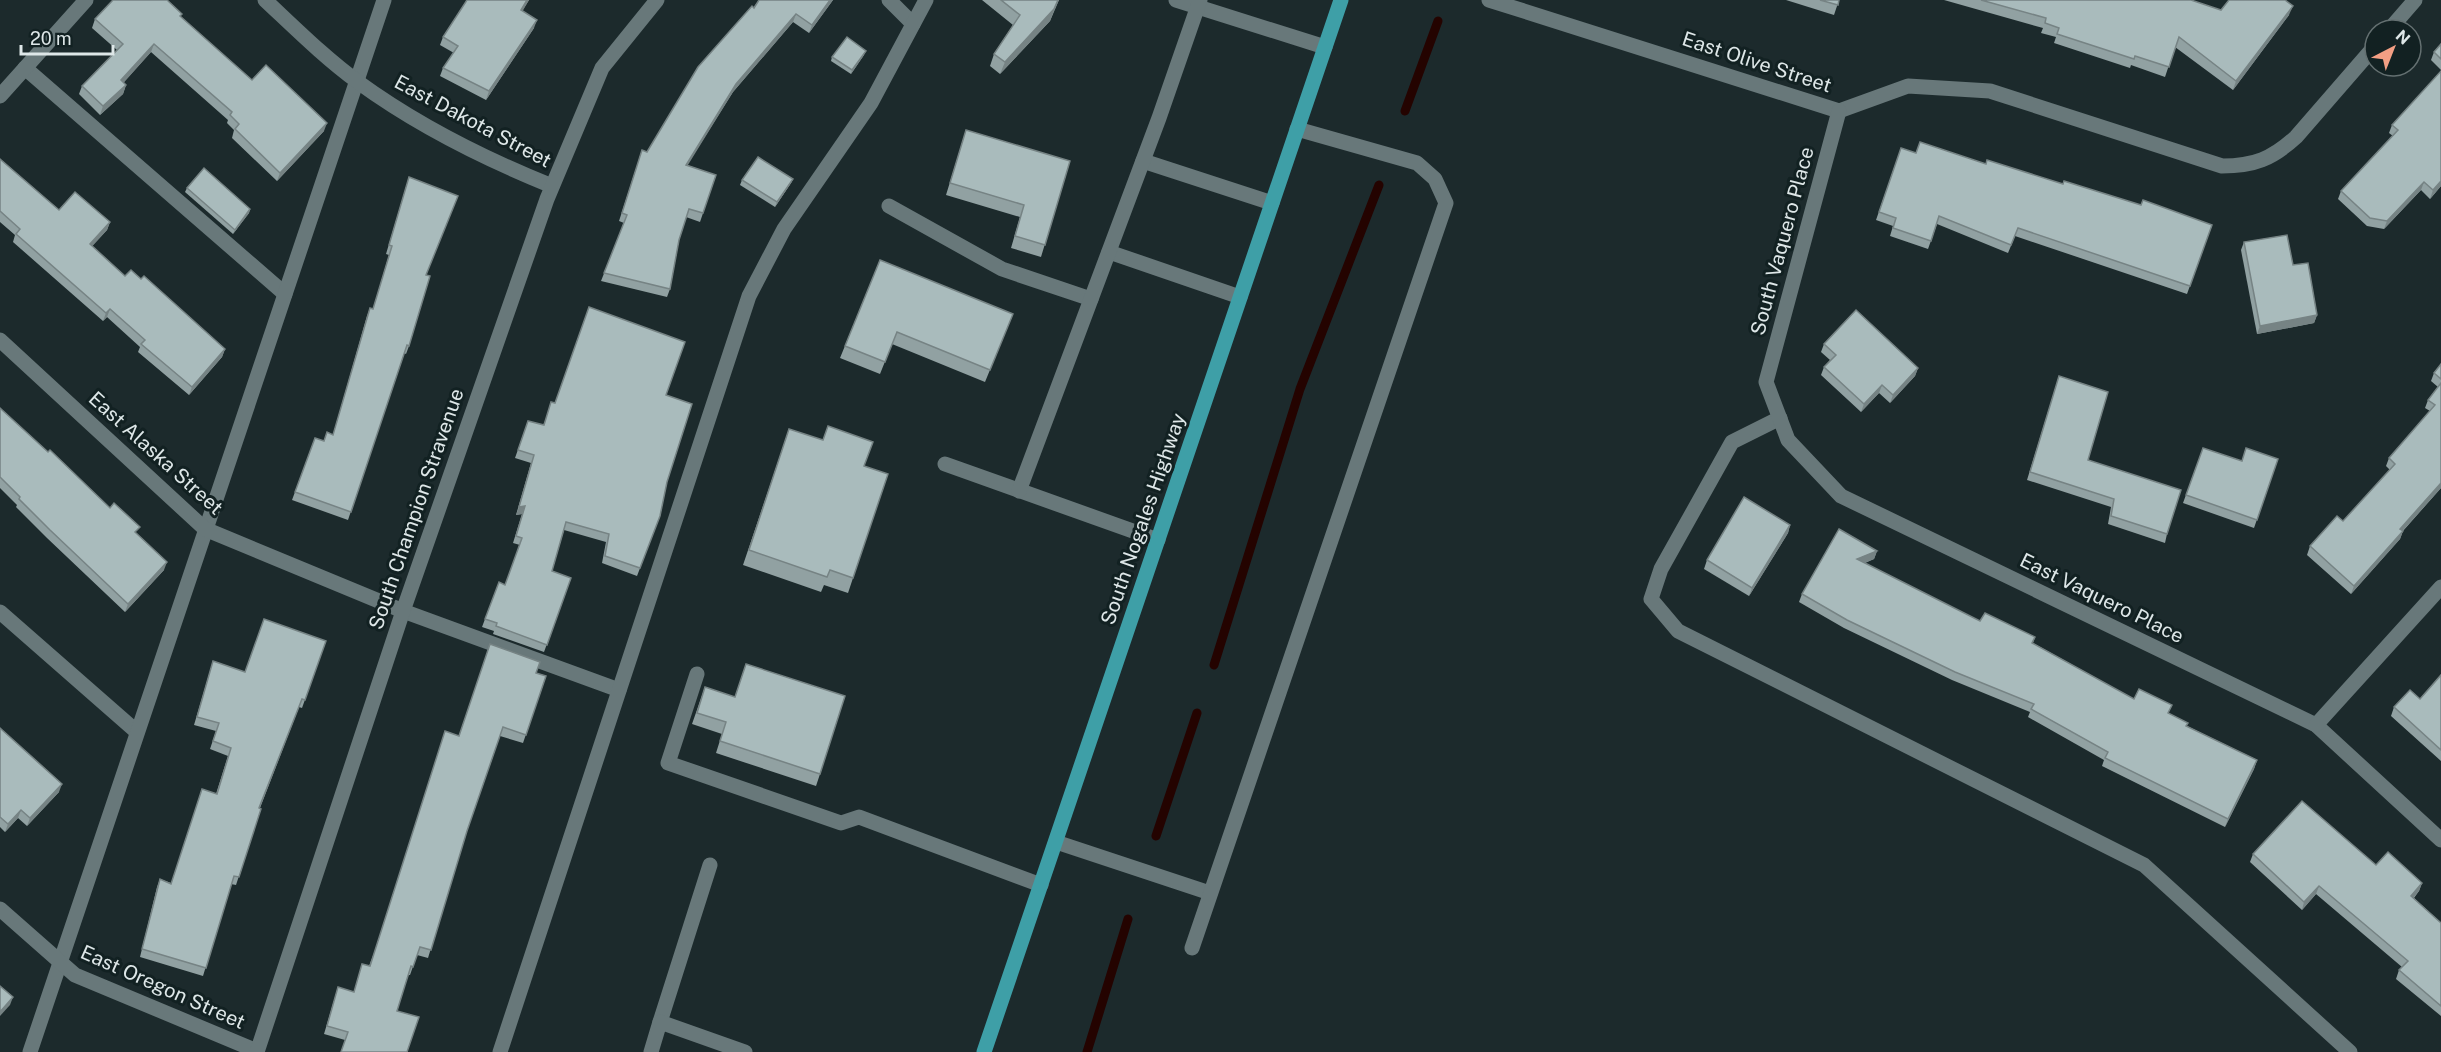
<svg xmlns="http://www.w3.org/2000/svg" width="2441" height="1052" font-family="'Public Sans',sans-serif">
<rect width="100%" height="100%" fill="#1c2a2c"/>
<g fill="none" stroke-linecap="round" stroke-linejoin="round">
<g stroke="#240300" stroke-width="9">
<polyline points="1405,111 1438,21"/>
<polyline points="1214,665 1300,389 1379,185"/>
<polyline points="1156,836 1197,713"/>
<polyline points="1087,1052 1128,919"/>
</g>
<g stroke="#68787a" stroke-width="15">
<polyline points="889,0 913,24"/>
<polyline points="1176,0 1325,47"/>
<polyline points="25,68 285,294"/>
<polyline points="0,96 86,0"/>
<polyline points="1143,161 1272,203"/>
<polyline points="889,206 1002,269 1091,299"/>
<polyline points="1109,252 1240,297"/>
<polyline points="1780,418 1732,442 1661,569 1651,599 1678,631 2144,865 2350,1052"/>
<polyline points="945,464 1158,540"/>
<polyline points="1019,491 1159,118 1200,0"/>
<polyline points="403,611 619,690"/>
<polyline points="0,612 137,732"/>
<polyline points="697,674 668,763 841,823 859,817 1041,885"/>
<polyline points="1056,842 1210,893"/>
<polyline points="1192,948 1446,203 1435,179 1417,163 1297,129"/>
<polyline points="30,1052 384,0"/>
<polyline points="500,1052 749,296 784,229 871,103 926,0"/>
</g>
<g stroke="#68787a" stroke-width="15">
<path d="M265,0C295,28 325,58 358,82C417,125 485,159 552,186"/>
<path d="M1489,0L1839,111L1908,86L1990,91L2222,166C2254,166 2272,159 2296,137L2375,46"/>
<polyline points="2389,30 2415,0"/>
<polyline points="1839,111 1766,382 1788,440 1841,496 2316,725 2441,840"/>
<polyline points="0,340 205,529 403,611"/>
<polyline points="2316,725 2441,587"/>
<polyline points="0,909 75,975 257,1051"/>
<polyline points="660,1022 710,865"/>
<polyline points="257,1052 403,611 547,199 602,68 657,0"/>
<polyline points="651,1052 660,1022 745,1052"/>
</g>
<polyline stroke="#3e9fa7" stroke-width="15" points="984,1052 1341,0"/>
</g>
<g fill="#91a1a2">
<polygon points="467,0 529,0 522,11 534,28 486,100 440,76 443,68 454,53 440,45 443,37"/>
<polygon points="759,0 833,0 809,33 793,22 733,92 687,165 716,175 700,222 686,217 679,240 670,289 667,297 601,281 624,223 619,221 642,150 647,152"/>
<polygon points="982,0 1059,0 1050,21 1000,74 990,66 994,54 1013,25"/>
<polygon points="1786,0 1839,0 1834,15"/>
<polygon points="1944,0 2191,0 2221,10 2289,15 2233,90 2175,47 2165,77 2131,65 2130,68 2054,43 2056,37 2041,33 2043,28"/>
<polygon points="181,17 252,80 324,131 277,181 232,138 234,130 227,123 228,120 151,52 123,83 126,85 123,94 100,115 79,94 82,86 117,50 92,28 95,19"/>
<polygon points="2441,44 2441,70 2431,60 2434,52"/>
<polygon points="864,55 851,74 831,61 832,57"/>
<polygon points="2441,72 2441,186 2430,199 2421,190 2384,229 2367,226 2338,199 2341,191 2393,136 2389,133 2392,125"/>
<polygon points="966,130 1070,161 1041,257 1011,248 1020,217 946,195"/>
<polygon points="1901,148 1916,153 1986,164 2141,205 2212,225 2187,294 2015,236 2008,253 1937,224 1928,249 1890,236 1893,226 1876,220"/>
<polygon points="0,159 59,210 110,222 107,230 92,246 125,276 141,279 225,349 222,357 189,395 138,352 140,347 107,317 103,321 13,242 15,235 0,222"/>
<polygon points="409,177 426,275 409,346 406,354 404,353 348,520 292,500 315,438 323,441 333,435 367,316 370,308 373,309 389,255 386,254"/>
<polygon points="793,179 791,183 775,207 740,185 742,180"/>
<polygon points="187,188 250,209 249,213 233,234 185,192"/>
<polygon points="2244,242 2293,265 2317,315 2314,323 2257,334 2241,250"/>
<polygon points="880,260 1008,326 985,382 892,344 880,374 840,358"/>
<polygon points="1824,344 1918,368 1915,376 1890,403 1879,393 1861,412 1821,375 1824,367 1830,360 1821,352"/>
<polygon points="2441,364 2441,488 2403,531 2400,539 2351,594 2307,555 2310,546 2343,521 2390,470 2386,466 2389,458 2430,411 2425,408 2428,400 2438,387 2431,381 2434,373"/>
<polygon points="2059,376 2088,460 2167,534 2165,543 2108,524 2111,507 2027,480"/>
<polygon points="666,395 667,482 660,516 637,576 602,563 606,542 564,530 552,571 571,578 544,652 493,634 494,631 482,627 499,582 505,585 520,545 513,543 522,514 516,515 531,463 515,458 528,421 543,425 555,403"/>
<polygon points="0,408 137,534 164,570 125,612 47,538 16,507 17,505 0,488"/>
<polygon points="784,444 864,466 853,578 848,593 824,585 821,592 743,565"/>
<polygon points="2203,448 2242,461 2278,459 2254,528 2183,503"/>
<polygon points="1790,525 1788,533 1749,596 1704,569 1707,560"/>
<polygon points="1877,551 1874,559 1865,563 1980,621 2035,637 2033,643 2134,699 2169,714 2187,726 2257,760 2254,769 2225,827 2102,766 2104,760 2028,717 2030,712 1952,680 1844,628 1799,602 1802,594"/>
<polygon points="326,641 302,708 299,707 260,808 261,809 236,885 231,884 203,976 140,957 157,887 160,879 171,883 216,794 228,756 210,749 216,731 194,725 213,661 245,672"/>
<polygon points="536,673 546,676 523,743 500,736 467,831 428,958 417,955 410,975 408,975 345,1040 324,1034 338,987 354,992 362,964 369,966 459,736"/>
<polygon points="2441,675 2441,761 2391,716 2394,707 2420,699"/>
<polygon points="705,687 820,774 816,786 716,753 722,734 692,724"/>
<polygon points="0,728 59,792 27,826 18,818 5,832 0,827"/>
<polygon points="2253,854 2376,865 2422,883 2419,891 2414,898 2441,923 2441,1016 2396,979 2399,970 2402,967 2316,894 2302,910 2250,862"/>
</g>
<g fill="#768384">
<polygon points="527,0 529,0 518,19 521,10"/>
<polygon points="830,0 833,0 809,33 812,25"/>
<polygon points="1058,0 1050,21 1000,74 1005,62"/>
<polygon points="2293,6 2289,15 2233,90 2236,81"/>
<polygon points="796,14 793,22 733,92 683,173 686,165 736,84"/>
<polygon points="537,20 534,28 486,100 489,91"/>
<polygon points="154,44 151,52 118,89 121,80"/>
<polygon points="866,51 864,55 851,74 852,70"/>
<polygon points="126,85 123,94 100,115 103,106"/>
<polygon points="327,123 324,131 277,181 280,173"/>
<polygon points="793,179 791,183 775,207 777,202"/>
<polygon points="2441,181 2441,186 2430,199 2433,190"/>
<polygon points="2424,182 2421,190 2384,229 2387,221"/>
<polygon points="250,209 249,213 233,234 235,230"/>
<polygon points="110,222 107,230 87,252 90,244"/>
<polygon points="110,309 107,317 103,321 106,313"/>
<polygon points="2317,315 2314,323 2257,334 2260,326"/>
<polygon points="225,349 222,357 189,395 192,387"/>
<polygon points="1918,368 1915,376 1890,403 1893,395"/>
<polygon points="1882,385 1879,393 1861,412 1864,404"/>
<polygon points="2441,483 2441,488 2397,537 2400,529"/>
<polygon points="525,506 522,514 516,515 519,507"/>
<polygon points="1790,525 1788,533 1749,596 1752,588"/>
<polygon points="2403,531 2400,539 2351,594 2354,586"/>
<polygon points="1877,551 1874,559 1854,567 1857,559"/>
<polygon points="167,562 164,570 125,612 128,604"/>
<polygon points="2257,760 2254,769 2225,827 2228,819"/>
<polygon points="62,784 59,792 27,826 30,818"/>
<polygon points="21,810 18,818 5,832 8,824"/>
<polygon points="2422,883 2419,891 2408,904 2411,896"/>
<polygon points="2319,886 2316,894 2302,910 2304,902"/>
<polygon points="13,997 10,1005 0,1016 0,1012"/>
</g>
<g fill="#a9bbbc" stroke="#768384" stroke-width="1.5">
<polygon points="113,0 167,0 182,14 180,16 252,80 266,65 327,123 280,173 235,129 239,124 230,115 232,112 154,44 121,80 126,85 103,106 82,86 123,44 95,19"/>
<polygon points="467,0 527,0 521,10 537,20 489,91 443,68 458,46 443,37"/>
<polygon points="759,0 830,0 812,25 796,14 736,84 686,165 716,175 703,213 689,209 679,240 670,289 604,273 627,215 622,213 642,150 647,152 698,67 752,6 754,8"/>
<polygon points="1001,0 1058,0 1054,9 1005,62 994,54 1020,15"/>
<polygon points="1820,0 1839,0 1838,5"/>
<polygon points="1981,0 2191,0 2221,10 2229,0 2285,0 2293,6 2236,81 2179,37 2169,67 2135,56 2134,59 2057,34 2059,28 2045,23 2046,18"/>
<polygon points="847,37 866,51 852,70 832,57"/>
<polygon points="2441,44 2441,59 2434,52"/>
<polygon points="2441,71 2441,181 2433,190 2424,182 2387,221 2370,218 2341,191 2398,130 2392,125"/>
<polygon points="966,130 1070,161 1045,245 1015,236 1024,205 950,183"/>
<polygon points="1920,142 1986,164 1987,160 2063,184 2064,181 2141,205 2143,200 2212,225 2190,286 2018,228 2011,245 1939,216 1931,241 1893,228 1896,218 1879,212 1901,148 1916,153"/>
<polygon points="758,157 793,179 777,202 742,180"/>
<polygon points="0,159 59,210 75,192 110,222 90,244 125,276 131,270 141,279 144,276 225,349 192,387 141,344 145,340 110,309 106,313 16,234 20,229 0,211"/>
<polygon points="204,168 250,209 235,230 187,188"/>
<polygon points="409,177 458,196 426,275 430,276 409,346 407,345 351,512 295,492 315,438 324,441 327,432 333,435 370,308 373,309 392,246 389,245"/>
<polygon points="2287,235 2293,265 2308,263 2317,315 2260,326 2244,242"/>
<polygon points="880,260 1013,314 990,370 897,332 885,362 845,346"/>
<polygon points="589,307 685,342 666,395 692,404 667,482 660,516 640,568 605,556 609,534 566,522 552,571 571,578 547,645 496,626 497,623 485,619 499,582 505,585 522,538 516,536 525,506 519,507 534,455 518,450 528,421 544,425 551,402 555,403"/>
<polygon points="1856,310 1918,368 1893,395 1882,385 1864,404 1824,367 1836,355 1824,344"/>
<polygon points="2441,364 2441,379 2434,373"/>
<polygon points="2059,376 2108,392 2088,460 2181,490 2167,534 2111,516 2114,499 2030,472"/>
<polygon points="2441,383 2441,483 2400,529 2403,531 2354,586 2310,546 2337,516 2343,521 2395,464 2389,458 2435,405 2428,400"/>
<polygon points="0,408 48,452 50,450 110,508 114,503 140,527 135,532 167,562 128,604 50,530 19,499 20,497 0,477"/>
<polygon points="828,426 873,442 864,466 888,474 853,578 830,570 827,577 749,550 789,429 823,440"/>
<polygon points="2203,448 2242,461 2246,448 2278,459 2257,520 2186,495"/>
<polygon points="1744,497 1790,525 1752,588 1707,560"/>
<polygon points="1839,529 1877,551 1857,559 1980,621 1985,613 2035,637 2032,643 2134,699 2139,689 2172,705 2168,713 2188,723 2186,726 2257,760 2228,819 2105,758 2108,752 2031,709 2034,704 1955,672 1847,620 1802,594"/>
<polygon points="264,619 326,641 305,700 302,699 259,808 261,809 239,877 234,876 206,968 142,949 160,879 171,884 202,789 217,794 231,748 213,741 219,723 197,717 213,661 245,672"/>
<polygon points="490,644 540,662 536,673 546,676 526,735 503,727 467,831 431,950 420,947 413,967 411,966 397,1011 419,1017 407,1052 341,1052 348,1032 327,1026 338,987 354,992 362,964 370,966 445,731 459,736"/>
<polygon points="746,664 845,696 820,774 720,741 726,722 697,713 705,687 735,697"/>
<polygon points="2441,675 2441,750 2394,707 2410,690 2420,699"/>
<polygon points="0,728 62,784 30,818 21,810 8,824 0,817"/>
<polygon points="2302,801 2376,865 2388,852 2422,883 2411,896 2441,923 2441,1006 2399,970 2408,961 2319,886 2304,902 2253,854"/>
<polygon points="0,986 13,997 0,1012"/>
</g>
<g text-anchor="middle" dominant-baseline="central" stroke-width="6" stroke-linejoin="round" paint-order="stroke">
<g font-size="20" fill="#dee7e8" stroke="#122122">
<text transform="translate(1757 62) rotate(18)">East Olive Street</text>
<text transform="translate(473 121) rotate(28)">East Dakota Street</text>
<text transform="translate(1782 241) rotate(-75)">South Vaquero Place</text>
<text transform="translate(156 453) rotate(42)">East Alaska Street</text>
<text transform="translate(416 509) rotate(-71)">South Champion Stravenue</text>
<text transform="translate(1143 519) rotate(-71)">South Nogales Highway</text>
<text transform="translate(2102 598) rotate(26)">East Vaquero Place</text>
<text transform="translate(163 987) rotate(24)">East Oregon Street</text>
</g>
</g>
<g transform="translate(2393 48) rotate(42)"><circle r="28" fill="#122122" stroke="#647071" stroke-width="1.5"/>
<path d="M0-4.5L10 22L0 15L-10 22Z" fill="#f39f84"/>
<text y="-9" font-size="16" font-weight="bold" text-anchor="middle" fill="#dee7e8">N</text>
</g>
<path d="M21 45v9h92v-9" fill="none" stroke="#dee7e8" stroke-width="3"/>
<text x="30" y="45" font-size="18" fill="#dee7e8" stroke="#122122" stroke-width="4.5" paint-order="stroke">20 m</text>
</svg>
